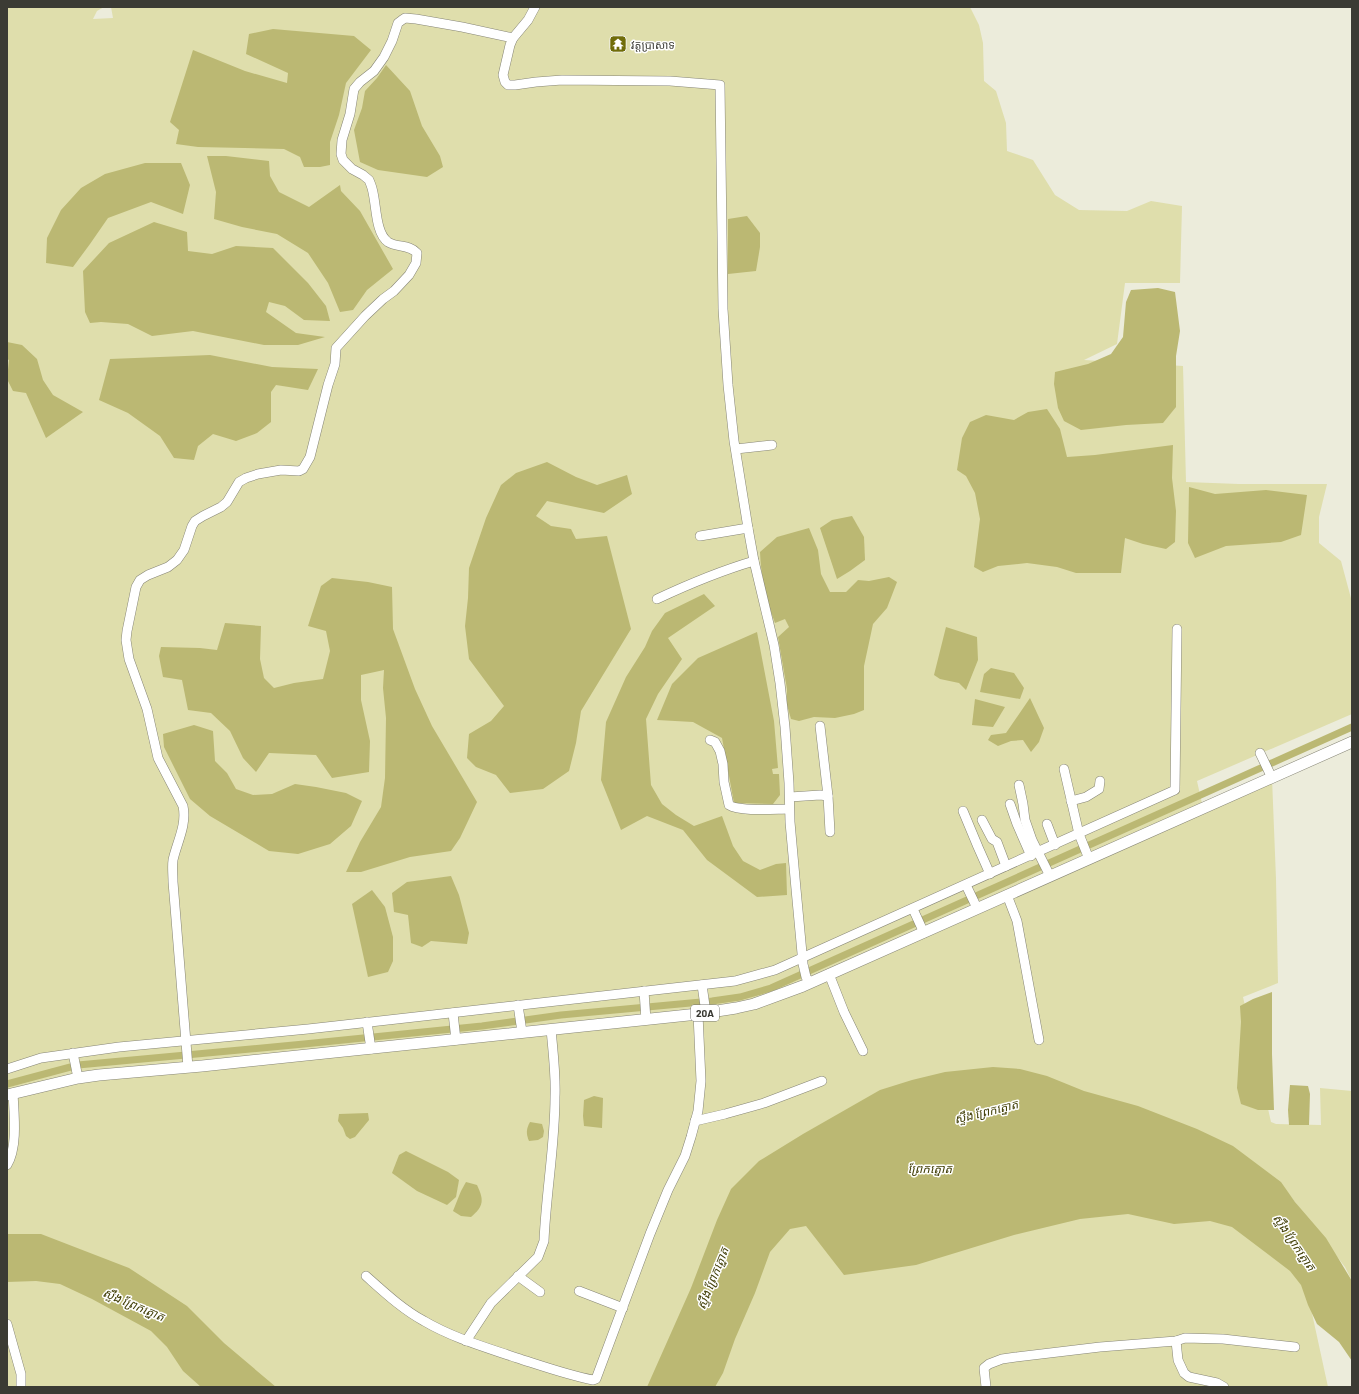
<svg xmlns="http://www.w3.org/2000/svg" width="1359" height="1394" font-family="Barlow,'Noto Sans Khmer',sans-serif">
<rect width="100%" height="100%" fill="#ececdb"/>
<polygon fill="#dfdeac" points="7,7 104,7 97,11 93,19 113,18 111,7 970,7 979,25 983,43 984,81 996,91 1006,123 1007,151 1033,160 1055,195 1079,210 1127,211 1151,201 1182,206 1180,283 1125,283 1117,344 1084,360 1183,366 1186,482 1239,484 1327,484 1319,517 1319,543 1341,561 1352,602 1352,714 1197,781 1203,808 1272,778 1276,879 1278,983 1243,997 1271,1122 1276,1124 1321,1125 1320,1088 1352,1091 1352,1281 1345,1267 1285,1189 1328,1387 7,1387"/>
<g fill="#bbb873">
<polygon points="273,29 354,36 371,50 346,83 339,115 330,142 330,165 320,167 304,167 300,157 284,149 198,147 176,144 179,130 170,122 193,50 245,71 287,83 288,73 246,54 249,34"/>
<polygon points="386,65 410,91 422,126 440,156 443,167 427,177 378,170 360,162 354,130 362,108 365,91 377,78"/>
<polygon points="207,156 226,156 269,161 270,176 279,192 309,207 340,185 341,191 360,211 393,269 367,290 353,310 340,312 328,283 308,253 277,234 242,227 214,219 216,192"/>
<polygon points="145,163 181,163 190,185 183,214 151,202 108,218 90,244 73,267 46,263 47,238 61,210 81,188 105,174"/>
<polygon points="747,216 760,233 760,247 756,271 728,274 728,219"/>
<polygon points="154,222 187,232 188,251 212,254 236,246 273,248 308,283 326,306 330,321 304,320 285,306 269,302 266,312 296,333 325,337 298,345 264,345 193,331 152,336 128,324 101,322 90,323 85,312 83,271 109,243"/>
<polygon points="1158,288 1175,292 1180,331 1176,356 1176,407 1163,423 1126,425 1081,430 1064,421 1058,408 1054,384 1055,372 1088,364 1111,354 1123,337 1126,302 1131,290"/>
<polygon points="7,342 22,345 37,359 43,380 53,395 83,412 46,438 26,393 13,391 7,379 9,360 7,359"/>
<polygon points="210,355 272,367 318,369 308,390 276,385 271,392 271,422 257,433 236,441 213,434 198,446 194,460 174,458 160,436 128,413 99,400 110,359"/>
<polygon points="1047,409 1060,429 1067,457 1095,455 1173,445 1172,478 1176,511 1175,542 1166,549 1143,544 1125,538 1121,573 1076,573 1057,567 1027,563 998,566 983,572 974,567 980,519 975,493 966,476 957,470 962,438 970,422 986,415 1014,420 1028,412"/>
<polygon points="547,462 576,477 597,485 627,475 632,494 604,513 547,501 536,516 551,526 571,529 576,539 607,536 631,629 581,711 576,743 569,771 543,789 510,793 496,775 476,767 467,758 469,734 491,721 504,706 469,659 465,626 468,598 469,568 486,518 501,485 516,473"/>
<polygon points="1189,487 1215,494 1266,490 1307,495 1301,535 1281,542 1226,546 1195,558 1188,543"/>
<polygon points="852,516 864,537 865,560 850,571 837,579 820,528 832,520"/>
<path d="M809,528L818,550L821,574L830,592H846L858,580L869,581L889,577L897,582L887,608L873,624L864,666V710L854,714L835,718L814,717L799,721L791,719L787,705V689L778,637L789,627L785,619L775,623C766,600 761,577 760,552L777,537Z"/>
<polygon points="332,578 368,582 392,587 393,629 415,689 432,726 477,802 460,838 451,851 410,857 361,872 346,872 360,842 381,807 385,778 386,718 383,688 384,670 361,675 361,700 370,741 369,772 332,778 316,755 269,753 256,772 243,758 230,731 211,713 188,710 182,680 163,677 159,656 161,647 200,648 217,650 225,623 261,626 260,659 264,678 274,688 294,683 323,679 330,651 326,631 308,626 321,586"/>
<polygon points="704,594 715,606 668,638 682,659 658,694 646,719 651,785 662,804 676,815 694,826 722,816 733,846 743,861 760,870 776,864 786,863 787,895 757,897 707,860 683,830 647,816 621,830 601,780 606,722 626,677 645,647 652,631 665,613"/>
<polygon points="946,627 977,637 978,660 966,690 959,683 940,679 934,675"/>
<polygon points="757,632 774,721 778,768 772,769 773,774 779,774 780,795 773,804 734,803 722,738 693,722 657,720 672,684 698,658"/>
<polygon points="991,668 1014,673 1024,688 1020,699 980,692 984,674"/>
<polygon points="1030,698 1044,728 1039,742 1031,752 1023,740 1011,741 998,746 988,740 991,735 1006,733"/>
<polygon points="975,699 1005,707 993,727 972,725"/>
<polygon points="194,725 213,731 215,761 227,773 236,789 253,795 272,794 295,784 316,787 346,793 362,801 351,826 330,844 298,854 269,851 210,816 190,799 164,747 163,734"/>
<polygon points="451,876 459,895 469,933 467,944 431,941 422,947 411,943 408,915 394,912 392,893 407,882"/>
<polygon points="372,890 385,907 393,937 393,961 388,972 368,977 352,904"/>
<polygon points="1272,992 1272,1054 1274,1110 1258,1110 1241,1104 1237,1088 1241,1022 1240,1006 1253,999"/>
<polygon points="993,1067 1020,1069 1047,1076 1084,1091 1138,1106 1197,1129 1233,1146 1281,1182 1295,1202 1326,1238 1352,1281 1352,1361 1339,1342 1317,1324 1308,1305 1301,1285 1290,1271 1232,1227 1210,1221 1174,1224 1128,1214 1080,1219 1014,1235 916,1265 844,1275 806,1226 790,1229 770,1252 755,1293 735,1339 723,1373 715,1387 647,1387 691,1288 717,1220 731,1189 759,1161 803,1134 880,1090 912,1080 945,1072"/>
<polygon points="1290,1085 1308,1086 1310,1094 1309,1125 1289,1125 1288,1110"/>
<polygon points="594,1096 603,1098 602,1128 584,1126 583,1116 584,1100"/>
<polygon points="368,1113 369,1120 355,1137 350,1139 346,1136 343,1128 338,1121 339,1114"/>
<path d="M530,1122L542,1124L544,1131L543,1137L538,1140L529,1141C526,1134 526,1129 530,1122Z"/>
<polygon points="406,1151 448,1172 459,1180 456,1197 447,1205 417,1191 392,1173 399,1155"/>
<path d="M466,1182L477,1185C484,1200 484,1206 471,1217L461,1216L453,1211L461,1191Z"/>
<polygon points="7,1234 41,1234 129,1268 187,1306 224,1343 276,1387 201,1387 183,1371 167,1347 151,1331 92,1299 60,1284 36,1281 7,1282"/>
</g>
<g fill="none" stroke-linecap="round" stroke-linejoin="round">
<polyline stroke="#bbb873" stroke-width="7" points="7,1084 78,1065 304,1044 482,1026 561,1015 712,1001 740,997 771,988 1352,727"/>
<defs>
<g id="minor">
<polyline points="535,7 528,20 513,38 510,45 503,75 505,82 508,85 515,85 536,82 562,80 670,81 720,85 723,309 728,385 734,441 748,528 754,561 774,645 780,683 785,727 789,783 790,822 796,889 803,964 806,977 810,983"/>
<polyline points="736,449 772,445"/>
<polyline points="700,536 748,528"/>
<path d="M657,599C689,584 720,571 754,561"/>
<path d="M710,740L715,742L720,751L723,764L724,782L729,805C740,812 775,809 789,809"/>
<polyline points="1260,753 1272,778"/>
<polyline points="1064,769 1079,834 1089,859"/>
<polyline points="1019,785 1023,804 1025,820 1032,840 1050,876"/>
<polyline points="828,796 830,832"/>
<polyline points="790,797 820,795 828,796 820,726"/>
<polyline points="1071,801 1086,797 1099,789 1100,781"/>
<polyline points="1010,804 1017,824 1031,856"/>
<polyline points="963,811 978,847 990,874"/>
<polyline points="982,820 992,839 997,842 1006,866"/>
<polyline points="1047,824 1055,845"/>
<polyline points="966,885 977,908"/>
<polyline points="1007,895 1017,921 1039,1040"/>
<polyline points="913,909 924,933"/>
<polyline points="829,974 844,1012 863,1051"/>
<polyline points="702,985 706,1013"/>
<polyline points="644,991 646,1020"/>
<polyline points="518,1005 522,1032"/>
<polyline points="453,1013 456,1040"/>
<polyline points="367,1022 371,1049"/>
<polyline points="73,1053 78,1078"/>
<path d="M188,1067L173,882C173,875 172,867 173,860C177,842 187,825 183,806L158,758L147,709L129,659L126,640L127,631L136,587L140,580L148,575L168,567L177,560L184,550L192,526L195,521L203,516L221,507L227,502L239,482L246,478L258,474L281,470L299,471L303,469L310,457L328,385L335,364L336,348L365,316L383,299L394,291L409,275L416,263L417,253C409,244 398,248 388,242C374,232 377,200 371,185L369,180L363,175L352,169L343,160L341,154L342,140L350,114L354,89L360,82L374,71L384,57L392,41L398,23L402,20L405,18L416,19L462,27L513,38"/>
<polyline points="7,1069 41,1058 119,1047 308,1029 735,981 775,970 1175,790 1177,629"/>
<polyline points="695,1121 725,1114 764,1103 822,1081"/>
<path d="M7,1165C18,1147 14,1114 13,1093"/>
<path d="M366,1276C384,1292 402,1309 424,1321C453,1338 485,1347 517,1358C542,1366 567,1375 593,1380L596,1379L650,1234L668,1190L685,1156L691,1137L698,1111L701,1081L698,1014"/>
<polyline points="518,1276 540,1292"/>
<polyline points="579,1291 623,1308"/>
<polyline points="7,1324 21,1374 21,1387"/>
<path d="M466,1341L491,1303L538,1257L544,1241C546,1193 555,1145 555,1097C556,1075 553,1052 551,1029"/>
<polyline points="1176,1341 1178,1360 1184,1373 1189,1377 1217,1383 1224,1387"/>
<polyline points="986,1387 984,1368 989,1364 1002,1359 1016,1357 1100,1347 1176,1341 1185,1338 1223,1339 1295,1347"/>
</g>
<polyline id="major" points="7,1095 78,1078 99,1075 202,1066 698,1014 736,1008 754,1004 803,986 1352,742"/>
</defs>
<use href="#minor" stroke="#868576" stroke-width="10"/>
<use href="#major" stroke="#868576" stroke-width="12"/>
<use href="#minor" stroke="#fff" stroke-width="9"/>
<use href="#major" stroke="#fff" stroke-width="11"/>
</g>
<defs>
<symbol id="temple-square" viewBox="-11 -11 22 22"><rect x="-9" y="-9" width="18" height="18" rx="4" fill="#706c09" stroke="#fff"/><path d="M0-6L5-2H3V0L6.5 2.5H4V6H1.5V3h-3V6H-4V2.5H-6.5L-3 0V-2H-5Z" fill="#fff"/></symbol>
</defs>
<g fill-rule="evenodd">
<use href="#temple-square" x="608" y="34" width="20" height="20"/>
</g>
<g text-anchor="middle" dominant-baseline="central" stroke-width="3" stroke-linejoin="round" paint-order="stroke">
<rect fill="#fff" stroke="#767671" stroke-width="1" x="691" y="1005" width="28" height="16" rx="3"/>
<g font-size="10" font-weight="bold" fill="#3b3b34">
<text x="705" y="1013">20A</text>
</g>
<g font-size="11" fill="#3b3b34" stroke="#fff" text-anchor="start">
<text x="631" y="44">វត្តប្រាសាទ</text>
</g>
<g font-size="12" font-style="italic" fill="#434009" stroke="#fff">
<text transform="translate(986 1111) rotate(-14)">ស្ទឹង ព្រែកត្នោត</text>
<text x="930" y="1168">ព្រែកត្នោត</text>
<text transform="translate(1295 1242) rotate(56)">ស្ទឹង ព្រែកត្នោត</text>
<text transform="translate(712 1278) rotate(-68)">ស្ទឹង ព្រែកត្នោត</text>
<text transform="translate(134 1304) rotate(23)">ស្ទឹង ព្រែកត្នោត</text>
</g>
</g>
<rect width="1359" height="1394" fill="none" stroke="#3b3b34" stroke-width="16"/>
</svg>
